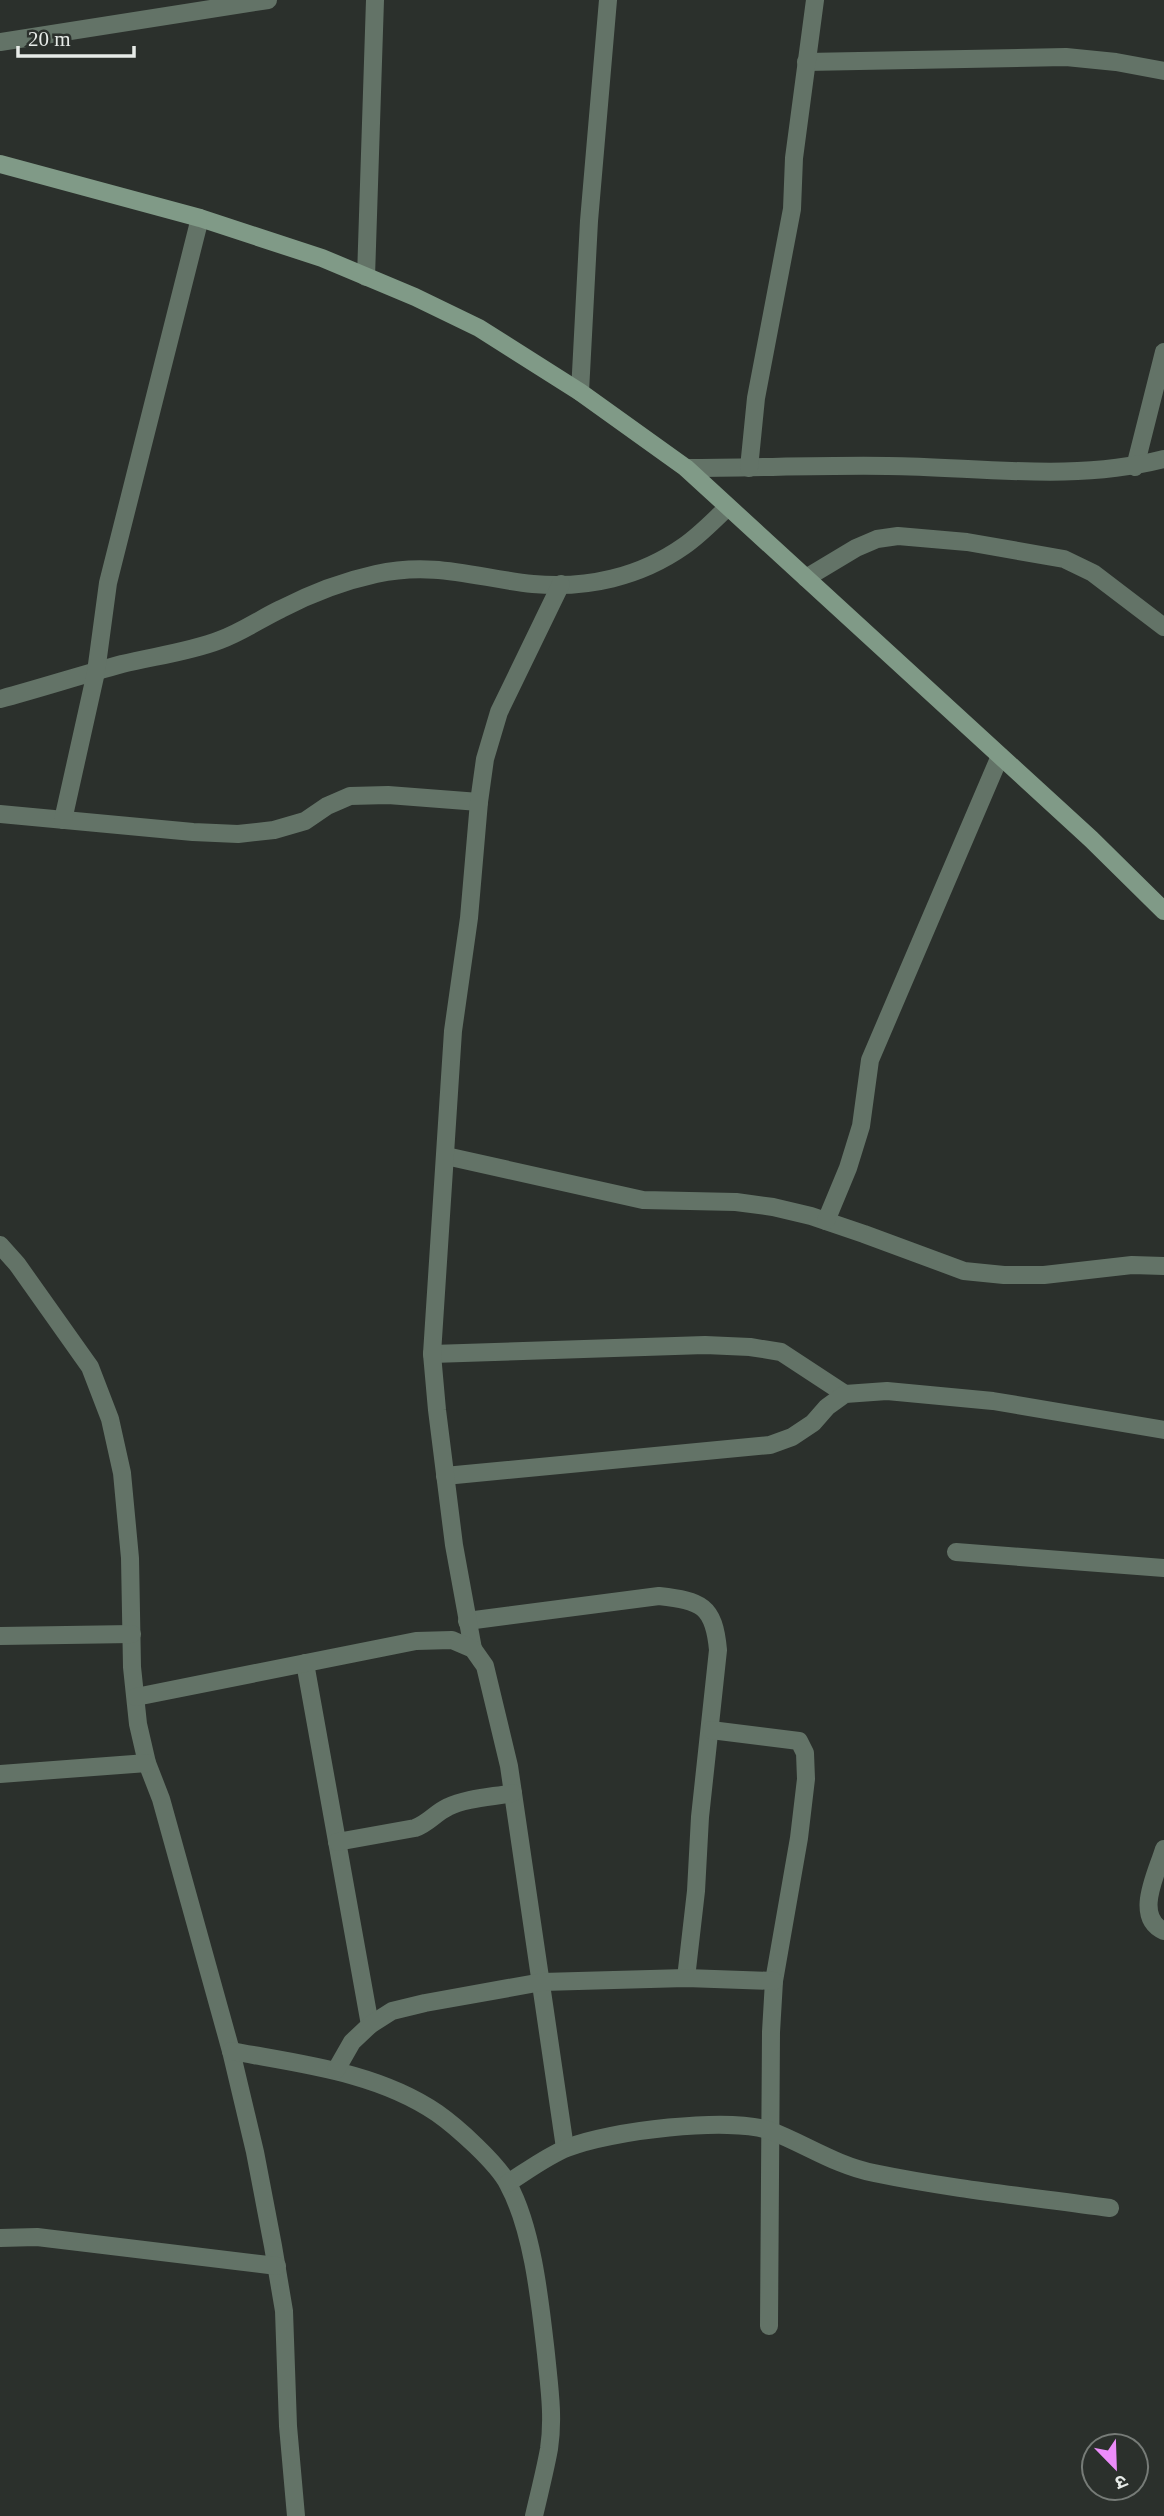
<svg xmlns="http://www.w3.org/2000/svg" width="1164" height="2516" font-family="'Times New Roman','Noto Sans Devanagari',serif">
<rect width="100%" height="100%" fill="#2b302c"/>
<g fill="none" stroke-linecap="round" stroke-linejoin="round">
<g stroke="#637367" stroke-width="18">
<polyline points="0,42 268,0"/>
<polyline points="806,62 1066,57 1116,62 1164,71"/>
<polyline points="366,277 375,0"/>
<polyline points="580,392 589,221 608,0"/>
<polyline points="1135,467 1164,352"/>
<path d="M686,468C753,468 821,465 888,466C980,467 1074,482 1164,459"/>
<polyline points="749,468 756,398 792,209 794,158 815,0"/>
<polyline points="806,578 856,548 877,539 898,536 967,542 1064,559 1093,573 1164,627"/>
<path d="M0,699C41,688 81,675 122,664C155,656 189,652 220,640C242,632 260,619 281,609C310,594 344,581 376,574C435,561 477,578 533,584C587,589 640,577 684,546C700,535 714,520 728,507"/>
<polyline points="0,814 193,832 238,834 274,830 305,821 327,806 350,796 388,795 479,802"/>
<polyline points="63,820 96,672 108,583 200,218"/>
<polyline points="446,1156 643,1200 736,1202 773,1207 811,1216 864,1234 964,1271 1004,1275 1044,1275 1132,1265 1164,1266"/>
<polyline points="826,1221 848,1168 861,1126 870,1060 1000,756"/>
<polyline points="0,1245 17,1264 90,1367 110,1419 122,1473 130,1558 132,1667 138,1724 147,1763 161,1799 231,2051 255,2152 273,2246 284,2311 288,2426 296,2516"/>
<polyline points="432,1354 705,1345 750,1347 781,1352 845,1394"/>
<polyline points="445,1476 770,1445 792,1437 813,1423 827,1407 845,1394 887,1391 993,1401 1164,1430"/>
<polyline points="956,1552 1164,1568"/>
<path d="M467,1621L659,1596C701,1601 714,1605 718,1650L700,1817L696,1891L686,1978"/>
<polyline points="0,1636 132,1634"/>
<polyline points="473,1649 454,1545 437,1410 432,1354 453,1031 469,918 479,802 485,759 499,712 561,584"/>
<polyline points="305,1663 370,2025"/>
<polyline points="136,1697 416,1641 452,1640 473,1649 485,1666 509,1766 565,2148"/>
<polyline points="711,1730 799,1741 805,1753 806,1779 799,1838 774,1981 771,2032 769,2326"/>
<polyline points="0,1774 147,1763"/>
<path d="M337,1842L415,1828C429,1823 435,1813 448,1807C466,1798 492,1797 513,1793"/>
<path d="M1164,1849C1157,1873 1133,1917 1164,1931"/>
<path d="M231,2051C300,2064 377,2072 437,2113C457,2127 497,2163 508,2184C533,2230 540,2302 546,2354C549,2385 554,2417 549,2449C545,2471 539,2494 534,2516"/>
<polyline points="336,2070 352,2042 370,2025 392,2011 425,2003 542,1982 686,1978 774,1981"/>
<path d="M508,2183C527,2171 547,2156 567,2148C608,2131 730,2116 771,2131C805,2144 837,2166 874,2173C951,2189 1031,2197 1110,2208"/>
<polyline points="0,2238 37,2237 277,2266"/>
</g>
<polyline stroke="#809a87" stroke-width="18" points="0,164 200,218 322,258 415,297 479,328 580,392 686,468 1091,839 1164,911"/>
</g>
<g transform="translate(1115 2467) rotate(157)"><circle r="33" fill="#2b302c" stroke="#767b77" stroke-width="2"/>
<path d="M0-5L12 26L0 18L-12 26Z" fill="#ec8cfa"/>
<text y="-10" font-size="19" font-weight="bold" text-anchor="middle" fill="#e7ebe8">उ</text>
</g>
<path d="M18 46v10h116v-10" fill="none" stroke="#e7ebe8" stroke-width="3.5"/>
<text x="28" y="46" font-size="21" fill="#e7ebe8" stroke="#2b302c" stroke-width="5" paint-order="stroke">20 m</text>
</svg>
